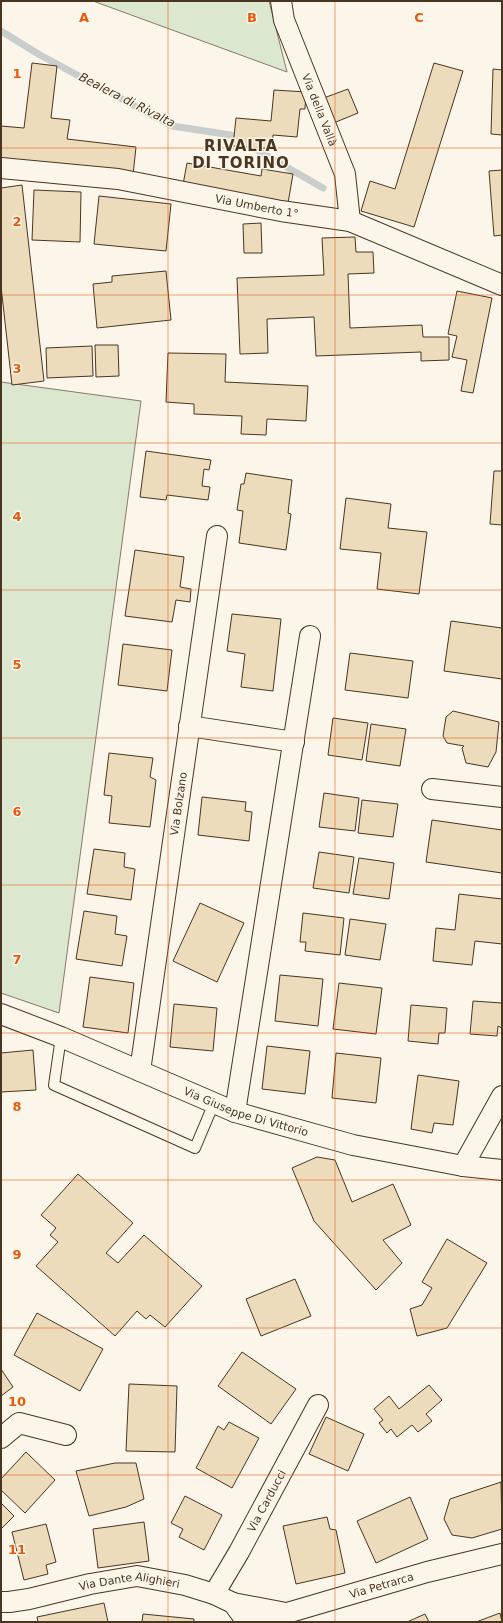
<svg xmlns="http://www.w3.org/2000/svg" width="503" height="1623" font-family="'DejaVu Sans',sans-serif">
<rect width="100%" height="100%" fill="#fbf6e9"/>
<g fill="#dce7d0" stroke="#887966">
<polygon points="93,1 269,1 287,72"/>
<polygon points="1,382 141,401 59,1013 1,993"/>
</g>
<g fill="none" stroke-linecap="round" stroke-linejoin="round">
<polyline stroke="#c9cecd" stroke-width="7" points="1,31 40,55 172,126 231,135 323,188"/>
</g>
<g fill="#ecdcbc" stroke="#4a3520">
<polygon points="32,63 57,66 51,118 70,120 67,139 136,147 133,175 1,160 1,126 24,128"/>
<polygon points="434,63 463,71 414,227 361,211 370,181 395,189"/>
<polygon points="493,69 502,70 502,135 491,134"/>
<polygon points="348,89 358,113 331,124 321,99"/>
<polygon points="274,90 306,92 305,109 300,109 297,137 273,135 272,149 233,146 236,118 271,121"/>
<polygon points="187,163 261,176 262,169 293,174 287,209 182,190"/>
<polygon points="502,170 502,235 494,236 489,171"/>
<polygon points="22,185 44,381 12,385 1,286 1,188"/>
<polygon points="34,190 81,192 80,242 32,240"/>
<polygon points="99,196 171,204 166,251 94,244"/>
<polygon points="261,223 262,253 244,253 243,224"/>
<polygon points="355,237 356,252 373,252 374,273 348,274 350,328 422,325 423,337 449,337 449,360 421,361 421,352 316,356 314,317 267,319 268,353 240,354 237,278 324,275 322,238"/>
<polygon points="166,271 171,320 97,328 93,284 112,282 112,276"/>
<polygon points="457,291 492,298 473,393 461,391 467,360 452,357 457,336 448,334"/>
<polygon points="95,345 118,345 119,376 96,377"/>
<polygon points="92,346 93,376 47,378 46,348"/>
<polygon points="168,353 226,354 225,382 308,386 306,421 267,419 266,435 241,434 242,416 194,414 194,404 166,402"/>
<polygon points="146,451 211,460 209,470 204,469 202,486 210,487 208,500 167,495 166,500 140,497"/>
<polygon points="494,471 502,471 502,525 490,524"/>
<polygon points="246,473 292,480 288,513 291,514 286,550 239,543 243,511 237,510 241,484 244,484"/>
<polygon points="346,498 391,504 388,528 427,532 419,594 377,589 381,553 340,549"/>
<polygon points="135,550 184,557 180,587 191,589 190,602 176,600 172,622 125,616"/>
<polygon points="232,614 281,619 273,691 241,687 245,654 227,651"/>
<polygon points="451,621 502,628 502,679 444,671"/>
<polygon points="123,644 172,650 167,691 118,685"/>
<polygon points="350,653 413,661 408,698 345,690"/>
<polygon points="453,711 499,722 496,752 488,767 466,763 462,748 464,746 447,743 443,736 446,717"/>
<polygon points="333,718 368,723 362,760 328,755"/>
<polygon points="371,724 406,729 400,766 366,761"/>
<polygon points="109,753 153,758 150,777 156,780 150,827 109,823 112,796 104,795"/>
<polygon points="324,793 359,798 355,831 319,827"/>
<polygon points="202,797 246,802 245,811 252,812 249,841 198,835"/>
<polygon points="362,800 398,804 393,837 358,833"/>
<polygon points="432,820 502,830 502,873 426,862"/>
<polygon points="94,849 125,853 124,867 135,869 131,900 87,894"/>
<polygon points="319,852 354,857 349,893 313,888"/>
<polygon points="359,858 394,863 389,899 353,894"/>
<polygon points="459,894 502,899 502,944 475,941 472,965 433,961 436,928 455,930"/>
<polygon points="200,903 244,923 217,982 173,961"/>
<polygon points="84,911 117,916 115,934 127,936 122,966 76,959"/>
<polygon points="303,913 344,918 340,955 305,951 306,942 300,942"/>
<polygon points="350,919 386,924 380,960 345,955"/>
<polygon points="280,975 323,979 318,1026 275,1021"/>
<polygon points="90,977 134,983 128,1033 83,1027"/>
<polygon points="339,983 382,988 376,1034 333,1029"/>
<polygon points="473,1001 502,1003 502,1028 498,1026 497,1036 470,1034"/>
<polygon points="174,1004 217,1008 213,1051 170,1047"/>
<polygon points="411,1005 447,1008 445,1033 439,1033 438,1044 408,1041"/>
<polygon points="267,1046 310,1051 305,1094 262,1089"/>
<polygon points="33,1050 36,1090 1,1092 1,1053"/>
<polygon points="336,1053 381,1058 376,1103 332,1098"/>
<polygon points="418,1075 459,1081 453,1125 434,1123 432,1133 411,1129"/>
<polygon points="317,1157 335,1160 352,1202 393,1184 411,1225 383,1240 402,1263 376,1290 314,1221 292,1168"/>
<polygon points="78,1174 133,1223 106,1253 118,1263 144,1235 202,1286 165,1327 150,1315 146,1319 137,1311 115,1336 36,1266 58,1242 50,1235 56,1228 41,1215"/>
<polygon points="447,1239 487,1263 447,1328 417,1336 410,1309 422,1305 432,1288 422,1282"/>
<polygon points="295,1279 311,1316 261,1336 246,1299"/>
<polygon points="37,1313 103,1349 80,1391 14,1355"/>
<polygon points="242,1352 296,1389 271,1424 218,1386"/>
<polygon points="1,1369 13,1387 1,1396"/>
<polygon points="129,1384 177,1386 175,1452 126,1451"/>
<polygon points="429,1385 442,1400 426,1414 432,1421 418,1432 412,1425 397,1437 391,1429 387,1433 379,1423 383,1420 374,1409 389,1396 399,1409"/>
<polygon points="326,1417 364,1434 348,1471 309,1454"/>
<polygon points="229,1422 259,1438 232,1488 196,1468 218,1426 224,1430"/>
<polygon points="26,1452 55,1480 25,1513 1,1490 1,1479"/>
<polygon points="115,1463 136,1463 144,1499 126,1507 89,1516 76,1471"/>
<polygon points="501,1482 502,1529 472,1538 452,1535 444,1519 450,1499"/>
<polygon points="185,1496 222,1515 204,1550 179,1537 183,1529 171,1523"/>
<polygon points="410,1497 428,1539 376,1563 357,1521"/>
<polygon points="1,1503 14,1516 1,1529"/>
<polygon points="327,1517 330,1529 336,1530 345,1573 296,1584 283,1526"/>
<polygon points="144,1522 149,1561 98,1568 93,1529"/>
<polygon points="46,1524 56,1562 46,1565 48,1574 24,1580 12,1532"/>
<polygon points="104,1603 108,1622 38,1622 37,1617"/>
<polygon points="500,1613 502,1622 476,1622"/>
<polygon points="143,1614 194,1619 194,1622 142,1622"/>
<polygon points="425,1614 429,1622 407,1622"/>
</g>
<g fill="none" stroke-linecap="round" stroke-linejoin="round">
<defs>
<polyline id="service" points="61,1037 54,1085 195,1148 214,1103"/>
<g id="minor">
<path id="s1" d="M281,1L284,20L345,174L350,221"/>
<path id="s2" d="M1,168L118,179L281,211L350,221L502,285"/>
<polyline points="189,726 294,742"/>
<polyline points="432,789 502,797"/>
<path id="s3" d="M1,1014L61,1037L235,1112L353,1145L463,1166L502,1170"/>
<path id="s4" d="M140,1071L217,536"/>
<polyline points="235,1112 310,636"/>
<polyline points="463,1166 502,1096"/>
<polyline points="1,1438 19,1423 66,1435"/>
<path id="s5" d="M214,1594L239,1552L318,1405"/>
<path id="s6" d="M1,1602H9L29,1599L90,1584L137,1576L185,1585L214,1594L233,1603L247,1622"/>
<polyline points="233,1603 286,1613"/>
<path id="s7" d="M262,1622L287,1613L427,1572L502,1554"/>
</g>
</defs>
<use href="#service" stroke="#4a3520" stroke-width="12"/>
<use href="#minor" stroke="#4a3520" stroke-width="22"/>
<use href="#service" stroke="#fbf6e9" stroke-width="10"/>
<use href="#minor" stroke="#fbf6e9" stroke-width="20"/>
</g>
<path fill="none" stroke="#e8590c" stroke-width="1" stroke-opacity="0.55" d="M168,1V1622M335,1V1622M1,148H502M1,295H502M1,443H502M1,590H502M1,738H502M1,885H502M1,1033H502M1,1180H502M1,1328H502M1,1475H502"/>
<g text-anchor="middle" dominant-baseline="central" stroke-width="3" stroke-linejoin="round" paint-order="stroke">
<g font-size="11" fill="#4a3520" stroke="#fbf6e9">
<text stroke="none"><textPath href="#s1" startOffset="116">Via della Vallà</textPath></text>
<text stroke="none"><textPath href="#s2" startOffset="259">Via Umberto 1°</textPath></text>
<text stroke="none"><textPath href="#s4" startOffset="270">Via Bolzano</textPath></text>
<text stroke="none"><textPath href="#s3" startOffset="264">Via Giuseppe Di Vittorio</textPath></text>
<text stroke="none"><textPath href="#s5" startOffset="107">Via Carducci</textPath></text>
<text stroke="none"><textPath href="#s7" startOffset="125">Via Petrarca</textPath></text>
<text stroke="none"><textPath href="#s6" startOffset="131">Via Dante Alighieri</textPath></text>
</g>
<g font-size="12" font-style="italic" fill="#4a3520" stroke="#fbf6e9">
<text transform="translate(127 100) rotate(27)">Bealera di Rivalta</text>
</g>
<g font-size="15" font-weight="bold" letter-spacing="1" fill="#4a3520" stroke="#fbf6e9">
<text x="241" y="146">RIVALTA<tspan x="241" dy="17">DI TORINO</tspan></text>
</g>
</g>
<g font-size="13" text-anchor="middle" font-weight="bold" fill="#e8590c" stroke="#fbf6e9" stroke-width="3" stroke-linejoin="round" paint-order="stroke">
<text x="84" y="22">A</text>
<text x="252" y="22">B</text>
<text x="419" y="22">C</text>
<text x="17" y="78">1</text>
<text x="17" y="226">2</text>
<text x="17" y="373">3</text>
<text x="17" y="521">4</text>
<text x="17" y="669">5</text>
<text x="17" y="816">6</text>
<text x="17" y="964">7</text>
<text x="17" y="1111">8</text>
<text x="17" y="1259">9</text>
<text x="17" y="1406">10</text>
<text x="17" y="1554">11</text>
</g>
<rect width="503" height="1623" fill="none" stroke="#4a3520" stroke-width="4"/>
</svg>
